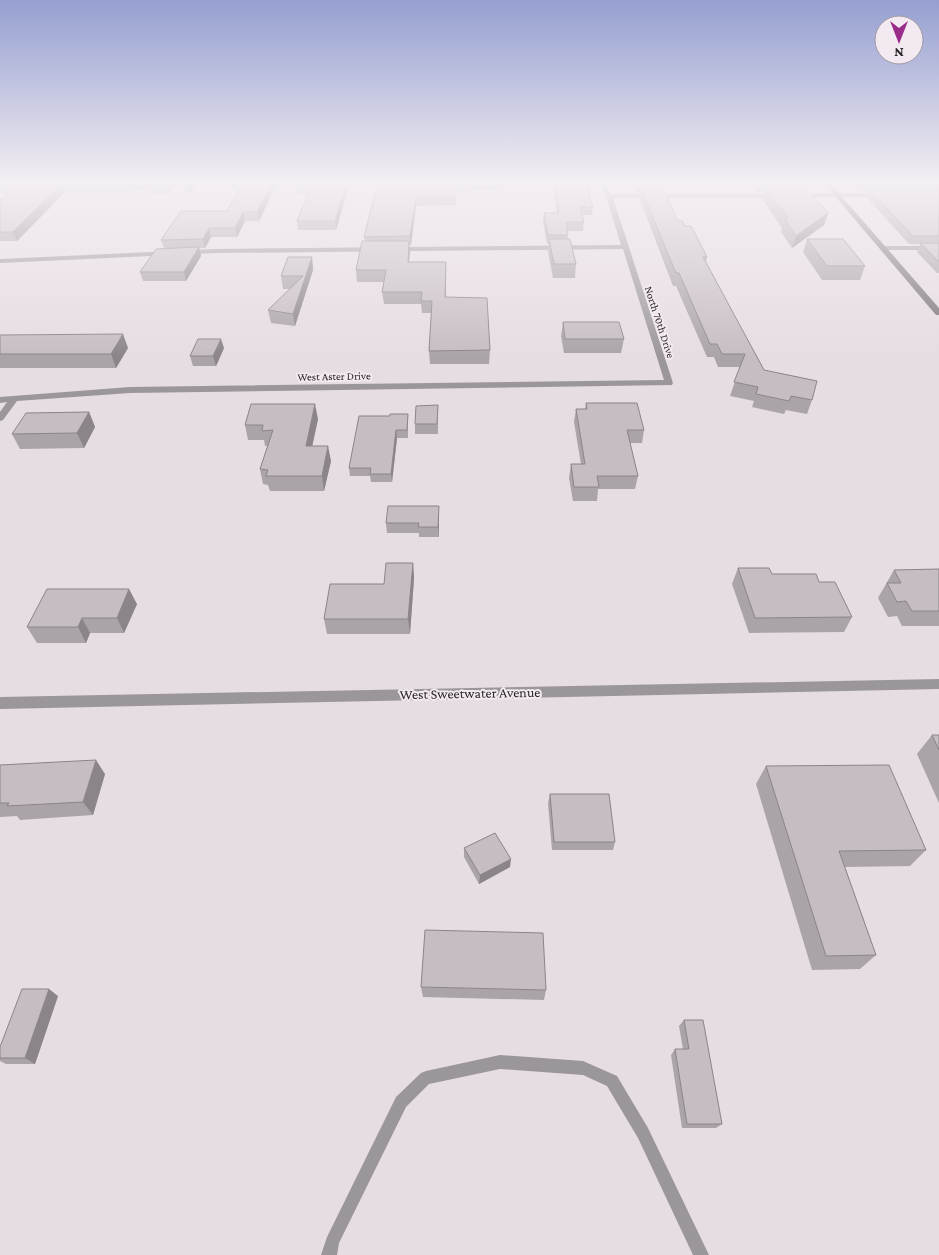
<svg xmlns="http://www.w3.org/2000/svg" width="939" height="1255" font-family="'Crimson Pro',serif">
<rect width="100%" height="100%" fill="#e6dce3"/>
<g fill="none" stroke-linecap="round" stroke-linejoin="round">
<polygon fill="#9a9699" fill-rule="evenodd" points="500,1055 583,1061 617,1076 648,1128 709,1255 693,1255 638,1138 607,1086 583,1075 500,1069 429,1084 406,1107 339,1243 337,1255 321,1255 327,1237 396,1097 421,1073 426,1071"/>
<g fill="#9a9699" fill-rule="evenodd">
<polygon points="598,182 604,182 611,194 886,193 889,195 886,197 613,198 673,383 672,385 130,393 17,401 3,420 0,421 0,412 7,402 0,403 0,397 130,387 664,380 623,249 216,253 0,263 0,259 216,249 621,245 606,196"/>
<polygon points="939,246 939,250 883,250 880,248 883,246"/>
<polygon points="939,679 939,689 0,709 0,697"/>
</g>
<polygon fill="#797378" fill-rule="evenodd" points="823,182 829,182 939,308 939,315 936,315"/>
</g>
<g fill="#aaa3a9">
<polygon points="0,182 278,182 259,221 245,221 237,237 211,237 205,248 199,248 201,256 186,281 143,281 140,272 164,248 161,240 227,211 239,190 197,184 190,194 176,184 170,193 151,194 150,190 64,193 17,241 0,241 0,200 9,193 0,193"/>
<polygon points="350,182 336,230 298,230 297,221 308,194 297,194 296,186"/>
<polygon points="378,182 529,182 492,189 455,192 456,197 456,205 416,206 411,245 409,245 409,262 446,262 446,297 490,350 489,364 430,364 429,351 431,313 422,313 421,304 384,304 382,292 384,282 357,282 356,270 365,241 364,237"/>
<polygon points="553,182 586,182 593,207 592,215 582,215 584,222 583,231 567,231 568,239 576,264 575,278 553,278 548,252 549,244 547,244 543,222 544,213 557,213"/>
<polygon points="628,182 798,182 799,184 798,188 828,213 824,225 792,248 781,232 782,228 762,199 764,192 757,192 754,187 659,187 659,189 678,221 685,226 707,257 706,262 764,370 812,400 807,414 786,410 784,414 752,407 754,401 730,396 740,367 718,367 714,357 707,357 676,286 673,286 640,200 641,192 637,192 634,186 630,186"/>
<polygon points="853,182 939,182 939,273 937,273 917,252 920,244 909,244 868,199 870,191 861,191"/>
<polygon points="807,239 865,266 860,280 822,280 803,252"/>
<polygon points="312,257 313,270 295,326 271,323 268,310 290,289 283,289 281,276"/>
<polygon points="563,322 624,339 621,353 564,353 561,336"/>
<polygon points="0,335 128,348 116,368 0,368"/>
<polygon points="224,348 216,366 193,366 190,356"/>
<polygon points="586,403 644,430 642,443 630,443 638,476 635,489 598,489 597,501 573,501 569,478 571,464 581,464 574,422 576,409 585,409"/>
<polygon points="438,405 438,434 415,434 415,424"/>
<polygon points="89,412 95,427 84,448 20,449 12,434"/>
<polygon points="408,414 408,438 397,438 392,482 371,482 370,476 350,476 349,468 390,416"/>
<polygon points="318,419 312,446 331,461 324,491 270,491 268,485 263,484 260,469 268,446 265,446 264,440 248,440 245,425"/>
<polygon points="439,516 439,537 419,537 419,533 387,533 386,523"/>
<polygon points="413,563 414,578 410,634 327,634 324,619 384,584"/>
<polygon points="738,568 819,582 852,617 844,632 749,633 732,584"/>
<polygon points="939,569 939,626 902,626 897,616 888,617 878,598 894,570"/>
<polygon points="137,604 124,633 90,633 86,643 37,643 27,627"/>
<polygon points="932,735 939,735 939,803 917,754"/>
<polygon points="0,765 105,774 93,815 20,820 17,816 0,817"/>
<polygon points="766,766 926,850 910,866 845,867 876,955 860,969 812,970 756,784"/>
<polygon points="550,794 615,842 613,850 552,850 548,803"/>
<polygon points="464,848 510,867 479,884 464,857"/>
<polygon points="421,987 546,990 544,1000 423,997"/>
<polygon points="58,996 35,1064 6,1064 0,1061 0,1047"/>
<polygon points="684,1020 722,1124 716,1128 682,1128 671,1055 675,1049 683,1049 679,1026"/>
</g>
<g fill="#8b8489">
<polygon points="169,182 175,182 176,184 170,193 167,184"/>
<polygon points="191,182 196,182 197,184 190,194 188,185"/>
<polygon points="272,182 278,182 259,221 257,212"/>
<polygon points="347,182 350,182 336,230 335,221"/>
<polygon points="492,182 529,182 492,189"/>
<polygon points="61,184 64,193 17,241 13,232"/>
<polygon points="416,197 416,206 411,245 410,236"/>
<polygon points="243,212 245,221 237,237 235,228"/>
<polygon points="828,213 824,225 792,248 796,236"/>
<polygon points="209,228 211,237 205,248 203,239"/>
<polygon points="409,241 410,253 408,274 408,262"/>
<polygon points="199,247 201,256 186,281 184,272"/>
<polygon points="312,257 313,270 295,326 293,314"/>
<polygon points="123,334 128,348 116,368 111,354"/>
<polygon points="221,339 224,348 216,366 213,356"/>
<polygon points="315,404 318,419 309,461 306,446"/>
<polygon points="89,412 95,427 84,448 77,433"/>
<polygon points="396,430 397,438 392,482 391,474"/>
<polygon points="328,446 331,461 324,491 322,476"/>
<polygon points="439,506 439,537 438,527"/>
<polygon points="413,563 414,578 410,634 408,619"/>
<polygon points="129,589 137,604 124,633 117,618"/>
<polygon points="82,618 90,633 86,643 78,627"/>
<polygon points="96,760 105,774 93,815 83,802"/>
<polygon points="511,859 510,867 479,884 480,875"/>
<polygon points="49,989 58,996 35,1064 25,1058"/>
</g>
<g fill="#c6bdc4" stroke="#8b8489">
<polygon points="0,182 149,182 61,184 13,232 0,232 0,200 19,184 0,185"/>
<polygon points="149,182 169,182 167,184 148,185"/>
<polygon points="183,182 191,182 188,185"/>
<polygon points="243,182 272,182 257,212 243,212 235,228 209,228 203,239 161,240 181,211 227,211"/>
<polygon points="297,182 347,182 335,221 297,221 311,186 296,186"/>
<polygon points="378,182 482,182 452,184 456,197 416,197 410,236 364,237"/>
<polygon points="555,182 586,182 593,207 580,207 584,222 566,222 568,235 548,235 544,213 559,213"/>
<polygon points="637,182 658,182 659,184 638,184"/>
<polygon points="758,182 798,182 799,184 759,184"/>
<polygon points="862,182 939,182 939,184 864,183"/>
<polygon points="765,188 806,188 828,213 796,236 785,220 788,218"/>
<polygon points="641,189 663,189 678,221 682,221 685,226 691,226 707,257 703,257 764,370 817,381 812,400 791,396 789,401 756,394 758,387 734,382 745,354 722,354 717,344 710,344 679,273 676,273"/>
<polygon points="870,191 939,191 939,236 913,236"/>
<polygon points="549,239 570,239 576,264 554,264"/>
<polygon points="807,239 843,239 865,266 827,266"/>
<polygon points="362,241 409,241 408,262 446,262 445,297 487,298 490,350 429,351 432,301 421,301 422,292 382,292 386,270 356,270"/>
<polygon points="920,243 939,243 939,262"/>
<polygon points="199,247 184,272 140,272 156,249"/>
<polygon points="288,257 312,257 293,314 268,310 303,276 281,276"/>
<polygon points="563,322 619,322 624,339 565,339"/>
<polygon points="123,334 111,354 0,354 0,335"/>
<polygon points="198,339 221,339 213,356 190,356"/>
<polygon points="586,403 637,403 644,430 627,430 638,476 597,476 599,487 574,487 571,464 585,464 576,409 587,409"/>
<polygon points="251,404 315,404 306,446 328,446 322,476 266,476 268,470 260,469 273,430 262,431 263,425 245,425"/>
<polygon points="438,405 437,424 415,424 416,406"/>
<polygon points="89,412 77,433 12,434 26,413"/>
<polygon points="390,414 408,414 407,430 396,430 391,474 370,474 371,468 349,468 359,416 390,416"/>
<polygon points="388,506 439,506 438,527 418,527 419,523 386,523"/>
<polygon points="386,563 413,563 408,619 324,619 330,584 384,584"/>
<polygon points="738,568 769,568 772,574 816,574 819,582 835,582 852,617 755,618"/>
<polygon points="939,569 939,611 912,611 906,601 897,602 887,583 901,583 894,570"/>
<polygon points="47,589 129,589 117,618 82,618 78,627 27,627"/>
<polygon points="932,735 939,735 939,750"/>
<polygon points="96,760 83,802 7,806 9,803 0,803 0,765"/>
<polygon points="889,765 926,850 839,851 876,955 826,956 766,766"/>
<polygon points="550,794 609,794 615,842 554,842"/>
<polygon points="495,833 511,859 480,875 464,848"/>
<polygon points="425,930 543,933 546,990 421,987"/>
<polygon points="22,989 49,989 25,1058 0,1058 0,1047"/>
<polygon points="684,1020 703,1020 722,1124 687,1124 675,1049 689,1049"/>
</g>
<linearGradient id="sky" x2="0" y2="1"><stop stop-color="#959fd1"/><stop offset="0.51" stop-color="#f4eff2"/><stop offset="1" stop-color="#f4eff2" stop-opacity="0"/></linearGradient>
<rect width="939" height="358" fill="url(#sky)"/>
<g text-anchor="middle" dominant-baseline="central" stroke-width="4" stroke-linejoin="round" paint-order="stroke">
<g font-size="11" fill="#272426" stroke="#f3e9f1">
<text transform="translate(660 322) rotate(72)">North 70th Drive</text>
<text transform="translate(334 376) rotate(-1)">West Aster Drive</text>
</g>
<g font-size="14" fill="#272426" stroke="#f3e9f1">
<text transform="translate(470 693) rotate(-1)">West Sweetwater Avenue</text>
</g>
</g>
<g transform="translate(899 40) rotate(180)"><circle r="24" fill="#f3e9f1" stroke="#a19aa0"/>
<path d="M0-4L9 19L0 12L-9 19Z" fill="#9a2b8a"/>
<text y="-8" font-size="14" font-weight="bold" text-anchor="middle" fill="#272426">N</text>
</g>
</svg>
